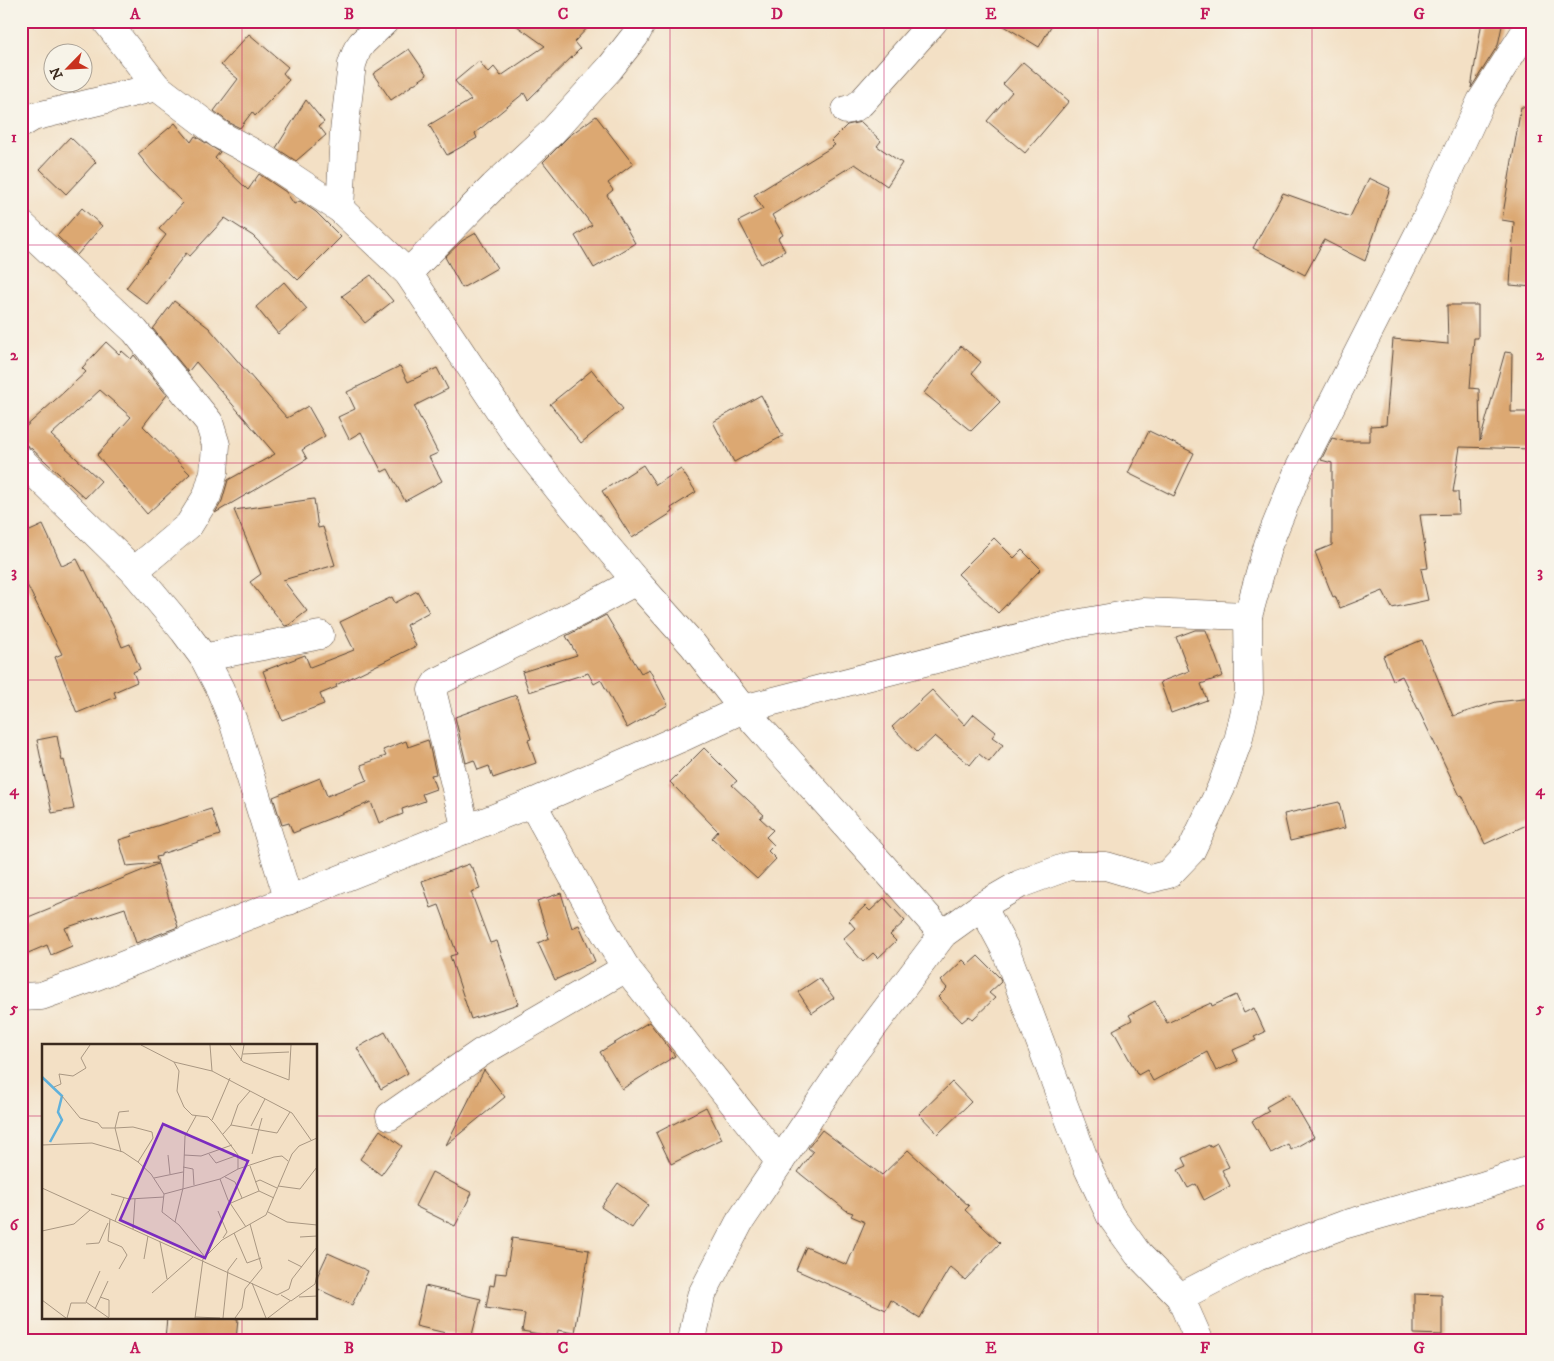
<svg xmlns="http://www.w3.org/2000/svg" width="1554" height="1361" font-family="'IM FELL DW Pica',serif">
<rect width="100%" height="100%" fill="#f7f3e8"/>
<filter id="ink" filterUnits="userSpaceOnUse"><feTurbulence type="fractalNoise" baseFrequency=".02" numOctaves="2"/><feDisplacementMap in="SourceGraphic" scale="10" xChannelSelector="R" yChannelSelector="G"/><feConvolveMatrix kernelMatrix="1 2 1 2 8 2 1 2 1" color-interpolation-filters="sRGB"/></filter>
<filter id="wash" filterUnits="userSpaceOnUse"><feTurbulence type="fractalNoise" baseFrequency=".0096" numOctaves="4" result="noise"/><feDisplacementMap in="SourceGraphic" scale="20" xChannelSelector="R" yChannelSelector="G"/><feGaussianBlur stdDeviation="1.12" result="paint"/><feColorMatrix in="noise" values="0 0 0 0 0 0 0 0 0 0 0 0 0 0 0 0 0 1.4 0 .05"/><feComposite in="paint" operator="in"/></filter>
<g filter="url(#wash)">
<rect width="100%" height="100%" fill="#f3e0c5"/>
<g id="blocks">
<g fill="#dca872">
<polygon points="510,21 594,21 574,42 580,49 528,100 524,93 475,133 477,138 447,155 429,125 471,100 455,81 479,61 488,73 494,67 501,76 545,46"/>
<polygon points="996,21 1054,21 1039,47"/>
<polygon points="1482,21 1503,21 1498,45 1471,88"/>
<polygon points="249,34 288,67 283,73 289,80 255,116 252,112 240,128 228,122 214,111 238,79 221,65"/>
<polygon points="409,49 427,75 391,100 373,74"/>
<polygon points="1023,62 1069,101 1025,153 987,121 1012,92 1003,84"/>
<polygon points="306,100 324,122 319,126 326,135 296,161 276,148"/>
<polygon points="1521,107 1533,108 1533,287 1510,285 1514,222 1502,220"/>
<polygon points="596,116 633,164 608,183 613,190 607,195 635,243 594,268 575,236 592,225 543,162 569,136"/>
<polygon points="861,122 881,141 877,146 902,163 887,186 855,164 772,215 783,235 778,238 785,251 761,264 739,221 763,209 754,195 835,145 831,141 847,125"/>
<polygon points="175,123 191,142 195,136 220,152 215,158 248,190 259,174 286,192 294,204 300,201 316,212 341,237 298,280 253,236 225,218 190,256 186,253 147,304 126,288 166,235 159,229 183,203 152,171 138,154"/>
<polygon points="70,137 96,162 66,194 40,169"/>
<polygon points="1369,178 1390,188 1365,261 1324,240 1305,275 1253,248 1283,193 1350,217"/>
<polygon points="82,208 102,226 77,255 57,236"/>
<polygon points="476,233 497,268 462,288 445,257 462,241"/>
<polygon points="371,275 393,301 365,323 342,296"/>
<polygon points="284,282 307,309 278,334 256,307"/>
<polygon points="174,301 209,328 287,418 308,406 325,436 302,450 307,459 215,513 222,501 228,480 275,454 196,362 188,372 153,329"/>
<polygon points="1447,305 1478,305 1478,338 1474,338 1470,388 1479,389 1480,441 1505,352 1512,353 1511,412 1533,412 1533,449 1460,447 1453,492 1458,492 1459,514 1420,515 1428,568 1421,569 1428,600 1392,608 1383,591 1340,608 1335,596 1333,597 1315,552 1332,545 1332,463 1321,460 1332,438 1344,441 1370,441 1370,426 1386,425 1393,339 1448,344"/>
<polygon points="106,342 119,354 122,351 131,359 134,355 167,395 143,426 190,474 147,514 97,455 131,417 100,390 51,435 101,481 85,498 32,449 21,441 21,431 86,372 82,368"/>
<polygon points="961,346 981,362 972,373 1000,402 971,431 924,393"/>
<polygon points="400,366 408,382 437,368 448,389 414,406 438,453 429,457 442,481 405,501 388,469 382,472 361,432 349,439 338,417 355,409 347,392"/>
<polygon points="592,370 623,409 581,443 550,404"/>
<polygon points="761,395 783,436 734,462 713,422"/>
<polygon points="1149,431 1194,453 1174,496 1128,473"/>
<polygon points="643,465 656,485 681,469 696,492 671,508 673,512 632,538 602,491"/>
<polygon points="314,499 318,528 323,527 335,565 283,580 307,611 289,625 285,626 250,582 261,574 234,510"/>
<polygon points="43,525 62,566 77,559 83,571 85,570 116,632 122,647 130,644 140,669 133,672 137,682 114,692 116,697 77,713 55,657 62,654 21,573 21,535"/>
<polygon points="994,538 1014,558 1022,550 1041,569 998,613 958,574"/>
<polygon points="417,591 429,612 406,625 416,646 336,685 337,687 320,694 324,704 282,720 263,671 305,655 310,667 354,650 340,622 392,597 395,603"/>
<polygon points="606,615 641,673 649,669 668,705 627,728 601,680 594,684 588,673 529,692 522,672 577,655 566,636"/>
<polygon points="1195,630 1206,630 1223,676 1201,684 1207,700 1171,713 1160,682 1189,671 1176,637"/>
<polygon points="1422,640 1453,716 1496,702 1533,698 1533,822 1485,844 1462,795 1460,796 1402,676 1393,680 1383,656"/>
<polygon points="932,690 965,725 974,714 996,732 992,737 1003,745 989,762 979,754 970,765 935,736 917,753 892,727"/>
<polygon points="516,695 531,739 528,740 536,763 493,778 489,766 478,770 474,760 466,763 455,717"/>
<polygon points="57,736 62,761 64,760 74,809 52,813 37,740"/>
<polygon points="428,740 436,774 431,775 436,789 422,794 425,801 402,809 403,814 379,823 371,802 293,833 289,823 282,825 273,797 320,778 327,796 367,780 361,765 386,756 383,750 406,741 408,747"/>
<polygon points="704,748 737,781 732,785 764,815 760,818 773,830 766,837 774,845 768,851 776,859 757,879 712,838 718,831 670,782"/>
<polygon points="1339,802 1345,828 1290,841 1284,814"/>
<polygon points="211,809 220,835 161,854 161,856 156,857 158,863 127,866 119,840 132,836 131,834"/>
<polygon points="158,864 178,927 136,943 125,908 65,928 72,946 51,955 47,945 21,956 21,920"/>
<polygon points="469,864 471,868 473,868 480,889 471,892 490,943 497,941 518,1004 471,1019 450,956 457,954 439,905 431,908 422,881"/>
<polygon points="561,893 572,928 579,925 595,961 555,980 538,943 549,938 537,901"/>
<polygon points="884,898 905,921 890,935 896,941 878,958 873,953 863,962 843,939 855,928 849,921 865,906 870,911"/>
<polygon points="978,956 1000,978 1001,982 989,993 995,998 973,1019 969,1016 962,1022 938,997 947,988 941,981 963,960 968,965"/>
<polygon points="819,978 834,998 812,1013 798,992"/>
<polygon points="1236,995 1244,1013 1254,1008 1265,1032 1254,1037 1256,1040 1233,1050 1238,1061 1216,1071 1207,1052 1153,1081 1147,1070 1138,1075 1113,1030 1132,1020 1129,1015 1155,1001 1167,1023 1211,1003 1212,1006"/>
<polygon points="649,1022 675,1056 622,1089 600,1052"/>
<polygon points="385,1032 408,1073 381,1089 357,1048"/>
<polygon points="484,1070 505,1097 446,1145"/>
<polygon points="952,1082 971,1102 938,1134 919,1114"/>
<polygon points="1289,1094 1314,1137 1291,1150 1288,1144 1271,1153 1252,1121 1269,1111 1266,1107"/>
<polygon points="706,1107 722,1139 671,1164 656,1133"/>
<polygon points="380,1130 402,1146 381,1175 360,1159"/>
<polygon points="822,1130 882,1175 908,1150 969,1206 965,1210 1000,1243 965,1280 950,1267 920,1318 891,1300 886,1310 796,1270 806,1247 847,1265 865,1222 851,1216 853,1213 847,1211 798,1172 813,1152 808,1148"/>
<polygon points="1217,1143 1229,1167 1222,1170 1230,1186 1204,1200 1196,1184 1188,1188 1178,1170 1187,1166 1183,1158 1209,1145 1210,1147"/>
<polygon points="432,1172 472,1193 455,1226 415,1206"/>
<polygon points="618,1183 648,1205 632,1228 601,1207"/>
<polygon points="512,1238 589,1250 586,1271 585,1271 575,1333 558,1330 557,1337 522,1331 525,1314 486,1308 490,1285 494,1286 496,1273 506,1274"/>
<polygon points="328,1253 368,1271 352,1305 316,1288 316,1279"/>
<polygon points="425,1286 481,1299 471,1339 416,1326"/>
<polygon points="1414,1294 1442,1295 1442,1335 1414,1334"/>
<polygon points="167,1317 218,1317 238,1319 236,1340 165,1340"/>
</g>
</g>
</g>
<g filter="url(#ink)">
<use href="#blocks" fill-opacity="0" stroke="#574537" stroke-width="1"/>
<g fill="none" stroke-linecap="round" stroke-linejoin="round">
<defs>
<g id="street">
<polyline points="106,21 157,87 220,135 263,158 340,209 408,273 520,441 560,491 636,581 693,645 743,709 943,934"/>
<polyline points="846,110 854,108 861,103 934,21"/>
<polyline points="21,124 33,117 157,87"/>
<polyline points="340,209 344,132 352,64 357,50 362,43 385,21"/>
<polyline points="21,224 135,331 209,422 216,445 214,472 207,496 189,525 134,571"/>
<polyline points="408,273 494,186 552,132 610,68 635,36 643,21"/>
<polyline points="21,460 134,571 184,631 204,658 220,689 233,721 289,901"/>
<path d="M204,658C242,649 281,643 320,635"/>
<polyline points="532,803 593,913 626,968 780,1162"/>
<polyline points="466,830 432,690 437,682 583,610 636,581"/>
<polyline points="982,906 1006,951 1086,1164 1110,1215 1138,1254 1180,1297 1199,1340"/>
<polyline points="21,997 41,996 89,979 532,803 681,738 743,709 1064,626 1142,612 1248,616"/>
<polyline points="390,1116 482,1052 626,968"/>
<polyline points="1180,1297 1257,1257 1343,1225 1482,1186 1533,1169"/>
<polyline points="692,1340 701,1296 739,1223 849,1059 943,934 982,906 1020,884 1069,866 1106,866 1150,879 1169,874 1191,851 1221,788 1238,741 1249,693 1248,616 1268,545 1299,469 1427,217 1481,101 1532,21"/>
</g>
</defs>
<use href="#street" stroke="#574537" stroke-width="29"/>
<use href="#street" stroke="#fff" stroke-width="28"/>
</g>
</g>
<path fill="none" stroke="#c2185b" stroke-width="1" stroke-opacity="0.55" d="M242,21V1045M456,21V1340M670,21V1340M884,21V1340M1098,21V1340M1312,21V1340M21,245H1533M21,463H1533M21,680H1533M21,898H1533M21,1116H44M316,1116H1533M242,1317V1340"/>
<g transform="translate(42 1044)">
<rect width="275" height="275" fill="#f3e0c5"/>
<path fill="none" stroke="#60b1db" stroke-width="2.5" d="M0,33L20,52L16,68L20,76L8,98"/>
<path fill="none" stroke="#a99782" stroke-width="1" d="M99,1L132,18L170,27M168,1L170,27L250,69L269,96M188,1L201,18L247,36L249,1M201,10L247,8M199,17L202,1M132,18L137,27L135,47L142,63L150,71L166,73L172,79L196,111V125M12,43L19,40L17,30L31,32L44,24L39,14L48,1M20,52L38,74L56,79L60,84H73M170,76L188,34M189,81L235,89L248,68M209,82L223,55M73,84L77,68L87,67M181,90L189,81L196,61L208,47M0,101L50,99L81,108L96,118L109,130L122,150L120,168L137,181L163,213M79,108L73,84L91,83L110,88L111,94L96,118M167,110L174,119L196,111M210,110L220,74M126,111L128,130M142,111L159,112L190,101M208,122L217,147L232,154M141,123L151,125L152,141M183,133L193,138L200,154M112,134L141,128M178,135L186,156L204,183M213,138L218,136L235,144M236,142L258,145L275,123M0,144L235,251L247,245L250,235L275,203M69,150L87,155L122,153M122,150L178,135L196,125L232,113L240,112L246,117M189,159L217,147M176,167L185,188L181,194M226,168L245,178L275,181M68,175L66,197L80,203L85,211L77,225M73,177L82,154M133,178L141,144L143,92L154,72M91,185L93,155M0,187L32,180L48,166M192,189L205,219L219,214M258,193L275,192M118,198L125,235M44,200L57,199L66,179M102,215L106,192M246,216L260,223M58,227L44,258L67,274M210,239L224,274M110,249L151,213M239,251L249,257L273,240L275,230M58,253L67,256V273M257,253L275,252M0,256L24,274M53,265L66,237M153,273L178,274M25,274L29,259H44M153,274L161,215L180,196L224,171L250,110L257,102L275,94M181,274L186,226L195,214M193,274L200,264L203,245L220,224L208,180M226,274L248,257"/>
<path fill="#7b2cbf" fill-opacity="0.15" stroke="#7b2cbf" stroke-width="2.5" d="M121,80L206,117L163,214L78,176Z"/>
<rect width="275" height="275" fill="none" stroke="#3b2a1e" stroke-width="2.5"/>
</g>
<rect width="1554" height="1361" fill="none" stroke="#f7f3e8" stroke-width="55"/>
<g transform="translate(68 68) rotate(246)"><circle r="24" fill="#f7f3e8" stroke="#aca397"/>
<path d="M0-4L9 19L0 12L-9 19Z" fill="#c8321e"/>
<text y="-8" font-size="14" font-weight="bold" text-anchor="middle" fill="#3b2a1e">N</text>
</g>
<rect x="28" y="28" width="1498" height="1306" fill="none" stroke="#c2185b" stroke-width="2"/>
<g font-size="16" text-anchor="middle" font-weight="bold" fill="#c2185b">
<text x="135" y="19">A</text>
<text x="349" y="19">B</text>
<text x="563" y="19">C</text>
<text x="777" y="19">D</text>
<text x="991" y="19">E</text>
<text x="1205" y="19">F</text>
<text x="1419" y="19">G</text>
<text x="14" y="142">1</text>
<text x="1540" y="142">1</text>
<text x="14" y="360">2</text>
<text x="1540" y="360">2</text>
<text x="14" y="577">3</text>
<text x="1540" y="577">3</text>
<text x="14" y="795">4</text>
<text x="1540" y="795">4</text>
<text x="14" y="1013">5</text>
<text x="1540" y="1013">5</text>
<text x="14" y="1230">6</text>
<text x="1540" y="1230">6</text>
<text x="135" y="1353">A</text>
<text x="349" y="1353">B</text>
<text x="563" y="1353">C</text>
<text x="777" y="1353">D</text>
<text x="991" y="1353">E</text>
<text x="1205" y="1353">F</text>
<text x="1419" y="1353">G</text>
</g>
</svg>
